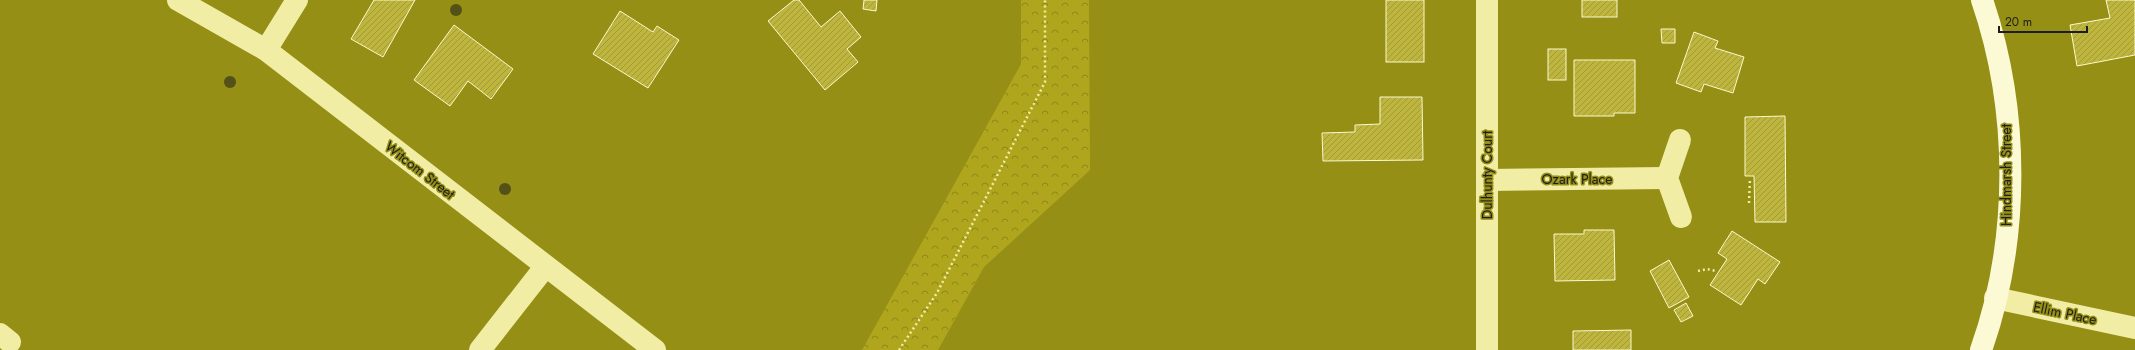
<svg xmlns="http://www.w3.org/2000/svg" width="2135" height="350" font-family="Jost,sans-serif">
<defs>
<pattern id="forest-crowns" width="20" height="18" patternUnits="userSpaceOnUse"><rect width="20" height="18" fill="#afa61d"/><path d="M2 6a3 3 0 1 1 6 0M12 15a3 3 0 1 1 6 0" fill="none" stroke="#8e8719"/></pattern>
<pattern id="building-hatch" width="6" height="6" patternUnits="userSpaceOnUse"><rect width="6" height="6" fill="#bdb53d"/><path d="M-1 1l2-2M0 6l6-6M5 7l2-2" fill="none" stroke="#a29b35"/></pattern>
</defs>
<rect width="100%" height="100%" fill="#958f15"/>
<polygon fill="url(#forest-crowns)" points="1021,0 1089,0 1090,170 984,267 938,350 862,350 1021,64"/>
<g fill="url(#building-hatch)" stroke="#fcf9cd">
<polygon points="374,0 415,0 383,57 351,39"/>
<polygon points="794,0 799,0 821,27 840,11 861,37 847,49 858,62 825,90 768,21"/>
<polygon points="864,0 877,0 876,11 863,9"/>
<rect x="1386" y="0" width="38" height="62"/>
<rect x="1582" y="0" width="35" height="17"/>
<polygon points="2106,0 2135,0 2135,55 2077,66 2070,25 2110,18"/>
<polygon points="620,11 653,32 657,26 679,40 648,88 593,54"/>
<polygon points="454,25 513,69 491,99 468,81 450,106 414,80"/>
<polygon points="1661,29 1675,29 1675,43 1662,43"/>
<polygon points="1694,32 1718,41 1715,48 1744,57 1733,93 1704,84 1701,92 1676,83"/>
<rect x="1548" y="49" width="18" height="31"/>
<polygon points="1574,60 1635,60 1635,113 1614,113 1614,116 1574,116"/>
<polygon points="1380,97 1422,97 1423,160 1323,161 1322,133 1355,132 1355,125 1380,124"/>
<polygon points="1785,116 1786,222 1755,222 1754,176 1745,176 1745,117"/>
<polygon points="1584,230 1614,230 1615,280 1555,281 1554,234 1584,234"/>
<polygon points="1732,231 1780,262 1765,284 1758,279 1741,305 1710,285 1727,259 1718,253"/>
<polygon points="1669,260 1689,297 1669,308 1650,271"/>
<polygon points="1686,303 1693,316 1681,322 1674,310"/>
<polygon points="1631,330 1631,350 1573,350 1573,331"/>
</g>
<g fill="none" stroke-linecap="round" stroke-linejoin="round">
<g stroke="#f2eda5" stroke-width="2.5" stroke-dasharray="2 3" stroke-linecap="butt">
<polyline points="1749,203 1750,178"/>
<polyline points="1698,271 1707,269 1716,271"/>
<polyline points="899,350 937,293 1045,82 1045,0"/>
</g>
<g stroke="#f2eda5" stroke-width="22">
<polyline points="178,0 266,50 655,350"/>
<polyline points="266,50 297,0"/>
<polyline points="1680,140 1667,178 1681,217"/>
<polyline points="1488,180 1667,178"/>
<polyline points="1995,298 2135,328"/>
<polyline points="0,334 10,342"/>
<polyline points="480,350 545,267"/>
<polyline points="1487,350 1487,0"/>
</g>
<path stroke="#fcfad4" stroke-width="22" d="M1981,350C2020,240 2020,111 1982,0"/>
</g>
<g fill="#535018">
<circle cx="456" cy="10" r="6"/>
<circle cx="230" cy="82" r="6"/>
<circle cx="505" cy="189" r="6"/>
</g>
<g text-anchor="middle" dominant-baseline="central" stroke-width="3" stroke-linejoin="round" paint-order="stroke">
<g font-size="14" fill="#1d1d1d" stroke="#958f15">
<text transform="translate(420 170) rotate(38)">Witcom Street</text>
<text transform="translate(1487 175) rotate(-90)">Dulhunty Court</text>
<text transform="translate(2006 175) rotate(-90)">Hindmarsh Street</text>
<text x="1577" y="179">Ozark Place</text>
<text transform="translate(2065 313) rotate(12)">Ellim Place</text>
</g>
</g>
<path d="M1999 26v6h88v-6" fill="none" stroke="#1d1d1d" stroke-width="2"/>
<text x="2005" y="26" font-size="12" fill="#1d1d1d" stroke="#958f15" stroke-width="3" paint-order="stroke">20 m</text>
</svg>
